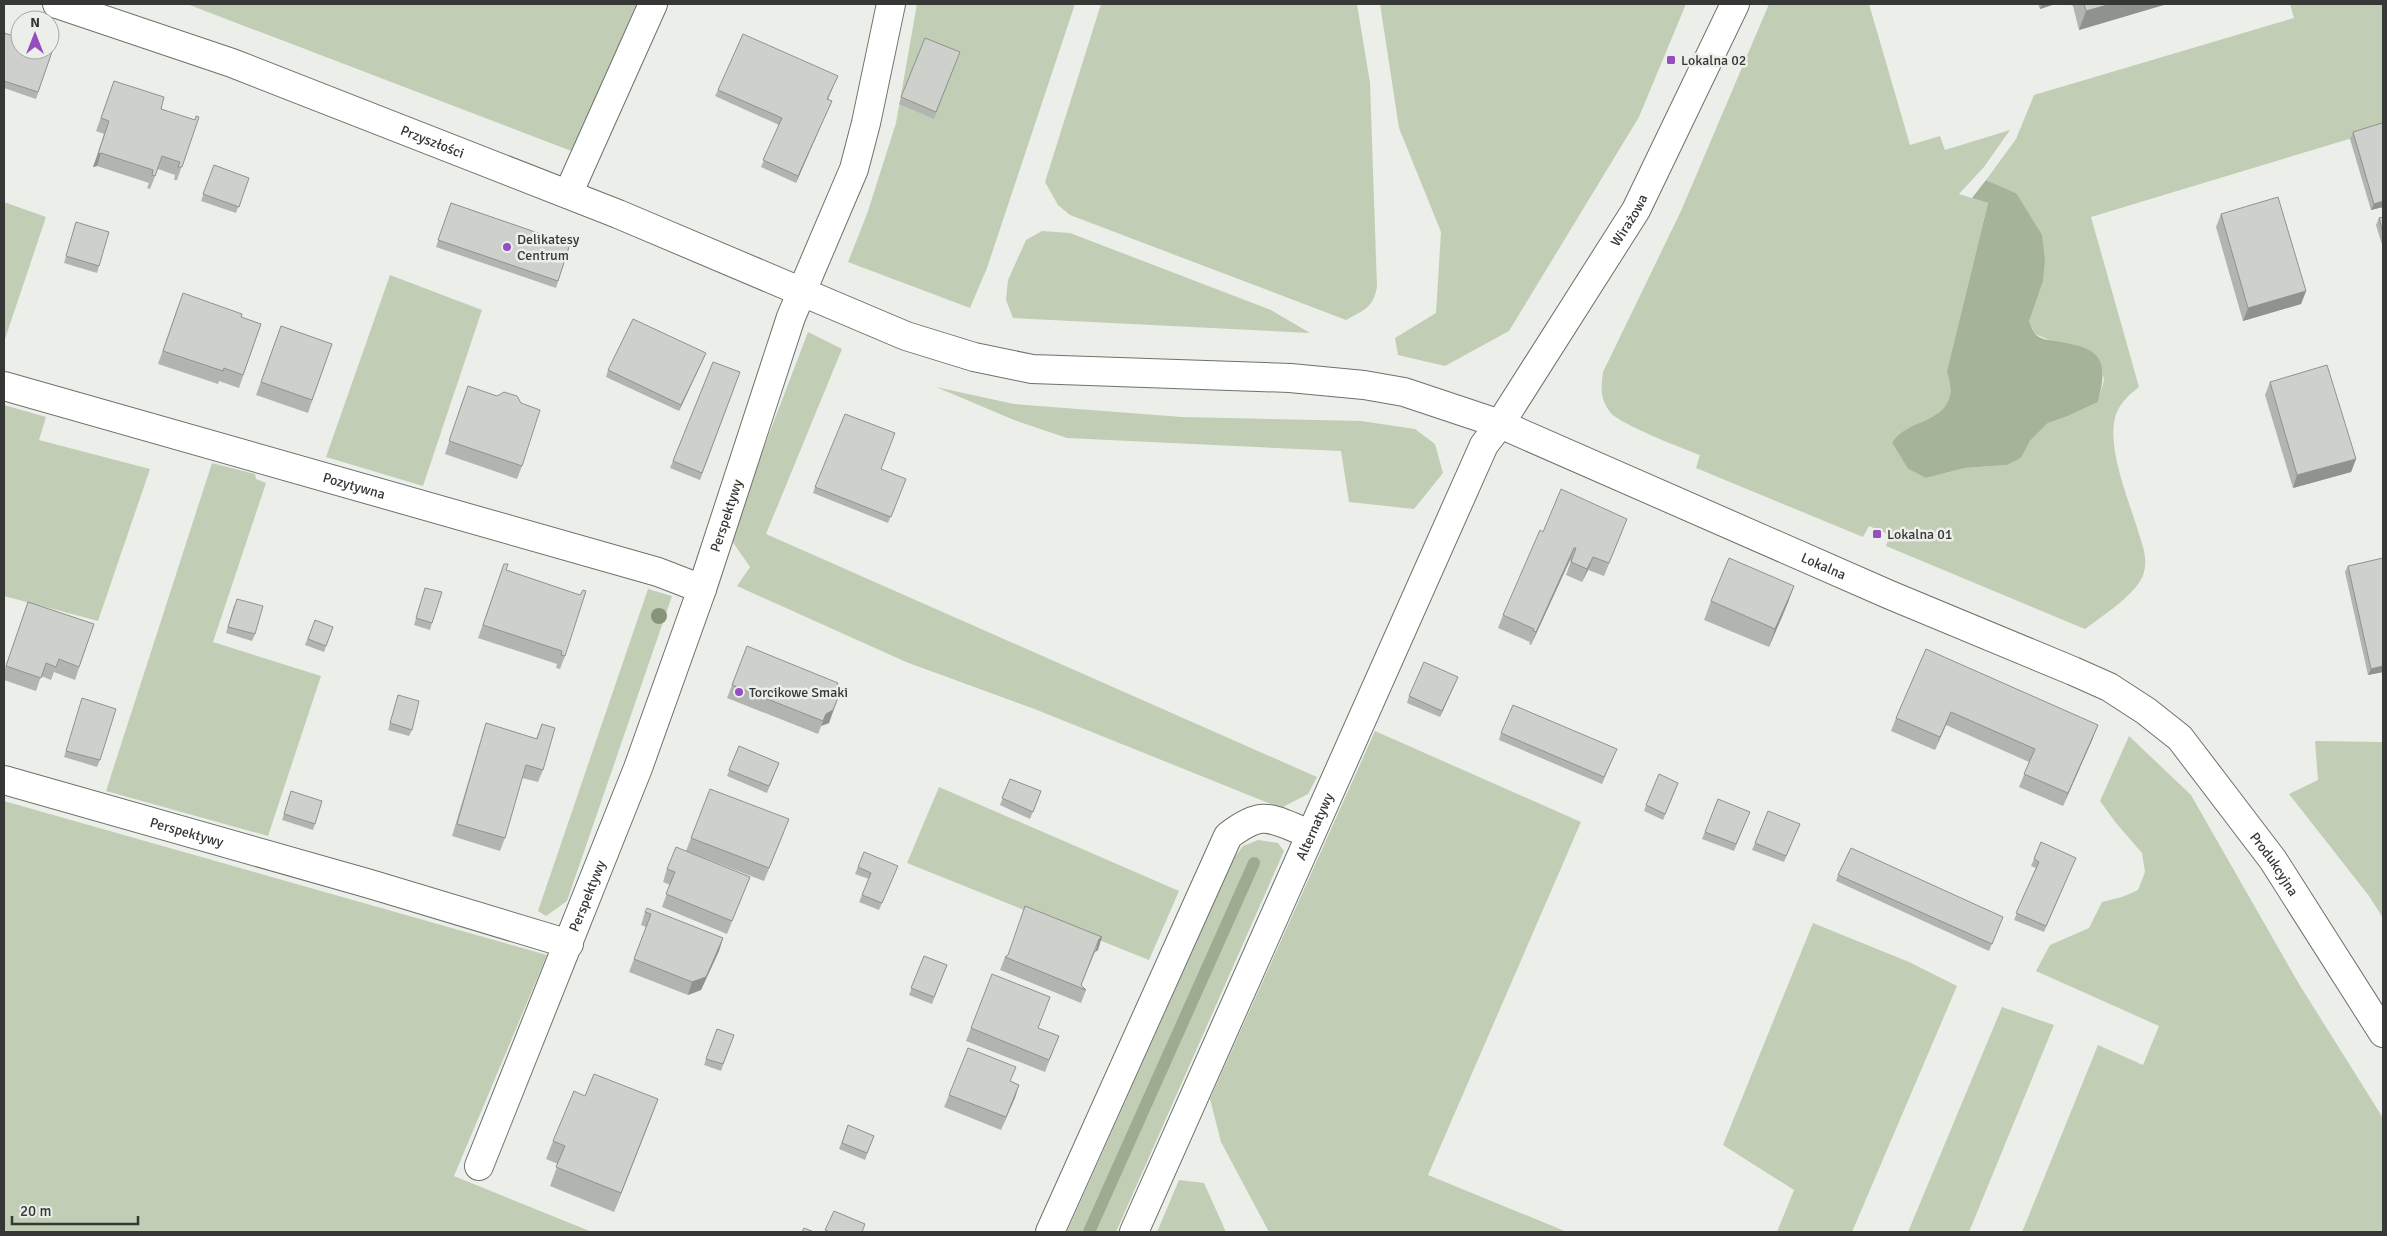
<svg xmlns="http://www.w3.org/2000/svg" width="2387" height="1236" font-family="Signika,sans-serif">
<rect width="100%" height="100%" fill="#ecefe9"/>
<g fill="#c1ceb5">
<polygon points="187,4 640,4 574,152"/>
<polygon points="917,4 1075,4 987,268 970,308 848,262 867,214 896,123"/>
<path d="M1101,4H1357L1370,83L1377,287C1373,308 1364,310 1346,320L1070,215L1058,205L1045,182Z"/>
<polygon points="1380,4 1686,4 1639,117 1509,331 1445,366 1398,355 1395,338 1436,313 1441,232 1399,128"/>
<path d="M1769,4H1869L1910,145L1940,136L1945,150L2010,130L1984,167L1959,194L1988,203L1947,371C1948,378 1952,388 1950,395C1944,424 1904,420 1892,443L1908,469L1926,478L1965,468L2007,465L2021,458L2030,441L2048,423L2068,416L2098,402L2104,380L2100,361L2035,334L2029,321L2032,307L2016,193L1986,180L2016,139L2034,95L2294,18L2290,4H2383V141L2379,130L2091,217L2139,387C2130,394 2122,401 2117,412C2104,443 2129,500 2138,531C2142,544 2148,558 2144,572C2139,593 2102,616 2085,629L1886,546L1890,535L1869,526L1863,537L1696,468L1700,455C1684,449 1617,423 1610,412C1600,399 1601,388 1603,372L1681,211Z"/>
<polygon points="4,202 46,217 4,342"/>
<polygon points="1042,231 1070,233 1271,310 1310,333 1013,318 1006,300 1008,280 1026,240"/>
<polygon points="390,275 482,310 423,486 326,457"/>
<polygon points="808,332 842,349 766,534 1317,777 1308,794 1281,808 1032,708 906,662 737,586 750,567 732,541 734,526"/>
<polygon points="936,387 1014,404 1182,417 1361,421 1415,429 1435,444 1443,473 1414,509 1349,502 1341,451 1067,438 1014,420"/>
<polygon points="4,405 46,417 39,440 150,469 98,621 4,596"/>
<polygon points="212,463 255,474 256,479 266,483 213,642 321,676 268,836 106,791"/>
<polygon points="648,589 672,596 567,901 546,916 538,911"/>
<polygon points="1375,731 1581,822 1428,1175 1567,1232 1269,1232 1221,1142 1210,1099"/>
<polygon points="2129,736 2191,795 2299,984 2383,1118 2383,1232 2022,1232 2098,1045 2143,1065 2159,1026 2036,971 2050,945 2089,928 2102,902 2122,897 2138,890 2145,872 2142,853 2116,823 2100,801"/>
<polygon points="2315,741 2383,742 2383,918 2369,896 2289,794 2318,780"/>
<polygon points="939,787 1179,891 1149,960 907,863"/>
<polygon points="4,801 547,955 454,1176 592,1232 4,1232"/>
<polygon points="1258,840 1278,843 1284,851 1116,1232 1067,1232 1234,858 1243,846"/>
<polygon points="1813,923 1909,962 1957,986 1852,1232 1777,1232 1794,1190 1723,1145"/>
<polygon points="2002,1007 2054,1025 1969,1232 1908,1232"/>
<polygon points="1179,1180 1204,1183 1226,1232 1157,1232"/>
</g>
<path fill="#a5b498" d="M1986,180L2016,193L2042,235L2045,260L2043,281L2029,321C2031,325 2033,332 2036,335C2041,339 2048,340 2055,341C2099,348 2110,356 2098,402L2068,416L2048,423L2030,441L2021,458L2007,465L1965,468L1926,478L1908,469L1892,443C1904,420 1944,424 1950,395C1952,388 1948,378 1947,371L1988,203L1972,198Z"/>
<g fill="none" stroke-linecap="round" stroke-linejoin="round">
<polyline stroke="#9dac90" stroke-width="12" points="1089,1232 1254,863"/>
<defs>
<g id="minor">
<path id="s1" d="M57,4L232,63L618,214L906,336L974,357L1032,369L1290,378L1364,385L1404,392L1500,424L1890,595L2073,671L2109,687L2146,711L2180,738L2273,860L2383,1033"/>
<polyline points="568,194 653,4"/>
<path id="s2" d="M4,386L658,572L702,589"/>
<path id="s3" d="M4,780L370,884L569,944"/>
<path id="s4" d="M479,1166L638,768L702,589L791,317L854,169L866,123L891,4"/>
<path d="M1050,1232L1228,836C1264,808 1271,819 1310,834"/>
<path id="s5" d="M1134,1232L1484,445L1500,424L1636,210L1735,4"/>
</g>
</defs>
<use href="#minor" stroke="#6d716b" stroke-width="30"/>
<use href="#minor" stroke="#fff" stroke-width="28"/>
</g>
<circle fill="#879479" cx="659" cy="616" r="8"/>
<g fill="#b1b4af">
<polygon points="2038,4 2055,4 2040,9"/>
<polygon points="2069,4 2167,4 2079,30 2073,6"/>
<polygon points="4,33 53,49 36,99 4,88"/>
<polygon points="925,38 960,52 934,119 899,104"/>
<polygon points="114,81 161,109 194,120 199,117 177,180 174,180 175,175 158,169 150,189 147,188 149,183 97,166 93,167 104,134 96,131"/>
<polygon points="835,82 828,100 832,101 829,107 796,183 761,167 779,125 715,96 718,90"/>
<polygon points="2353,132 2383,207 2371,210 2350,139"/>
<polygon points="214,165 249,178 236,213 201,201"/>
<polygon points="451,203 570,244 556,288 436,247"/>
<polygon points="2221,214 2306,291 2301,304 2243,321 2216,227"/>
<polygon points="2383,217 2383,248 2376,225 2379,218"/>
<polygon points="76,222 99,266 97,273 64,263"/>
<polygon points="178,306 241,317 261,324 239,388 219,381 218,384 158,364"/>
<polygon points="281,326 332,344 308,413 256,395"/>
<polygon points="706,353 679,411 606,377 608,370"/>
<polygon points="713,362 740,372 700,480 670,468"/>
<polygon points="2270,382 2356,459 2351,472 2293,488 2265,395"/>
<polygon points="463,399 521,403 522,466 517,479 445,454"/>
<polygon points="881,469 906,479 888,523 813,493 815,487"/>
<polygon points="1543,532 1622,532 1604,576 1588,570 1582,582 1566,575 1571,561 1570,560 1531,645 1529,644 1530,642 1498,628 1503,615"/>
<polygon points="504,564 506,570 580,595 565,656 560,669 556,668 557,664 478,638"/>
<polygon points="2348,566 2383,672 2368,675 2345,572"/>
<polygon points="1794,586 1787,605 1769,647 1704,620 1711,601"/>
<polygon points="425,588 432,623 430,630 414,625"/>
<polygon points="28,602 94,624 75,680 54,672 51,680 41,676 36,691 4,680 4,671"/>
<polygon points="234,605 255,634 252,641 226,633"/>
<polygon points="315,620 333,627 324,652 305,645"/>
<polygon points="1926,649 2093,738 2063,806 2019,787 2029,762 1946,725 1935,750 1891,731 1896,718"/>
<polygon points="1455,684 1440,717 1407,703 1409,696"/>
<polygon points="732,685 835,691 829,723 821,726 818,734 727,698"/>
<polygon points="398,695 412,730 409,736 388,730"/>
<polygon points="80,705 100,760 97,767 64,757"/>
<polygon points="486,723 536,739 542,724 543,770 538,782 522,778 505,838 500,851 452,836 482,736"/>
<polygon points="1501,733 1614,756 1602,784 1499,740"/>
<polygon points="739,746 779,763 767,793 727,776"/>
<polygon points="1010,779 1041,791 1030,819 1000,805"/>
<polygon points="1676,789 1663,820 1644,811 1646,805"/>
<polygon points="289,798 315,824 313,830 282,820"/>
<polygon points="1718,799 1747,819 1734,851 1702,839"/>
<polygon points="1797,830 1784,862 1752,850 1755,843"/>
<polygon points="784,832 764,881 686,851 691,838"/>
<polygon points="864,852 895,872 879,910 859,902 869,879 855,874"/>
<polygon points="2034,859 2073,864 2044,932 2014,920 2036,868 2031,866"/>
<polygon points="667,869 750,877 727,934 662,907 670,885 663,882"/>
<polygon points="1838,875 2003,917 1989,951 1836,881"/>
<polygon points="645,912 723,938 719,951 701,990 688,995 629,972 646,927 641,925"/>
<polygon points="1098,950 1095,952 1081,986 1086,990 1081,1003 1000,970 1005,957"/>
<polygon points="924,956 947,965 932,1004 909,995"/>
<polygon points="971,1028 1038,1028 1059,1036 1045,1072 966,1041"/>
<polygon points="717,1029 734,1035 721,1071 704,1065"/>
<polygon points="1011,1081 1019,1085 1001,1130 944,1107 949,1095"/>
<polygon points="585,1096 658,1099 614,1212 550,1186 558,1164 546,1159 553,1141"/>
<polygon points="848,1125 874,1136 865,1160 839,1149"/>
</g>
<g fill="#90928e">
<polygon points="2042,4 2055,4 2040,9"/>
<polygon points="2111,4 2167,4 2079,30 2086,11"/>
<polygon points="832,101 829,107 796,183 798,176"/>
<polygon points="101,153 97,166 93,167 98,154"/>
<polygon points="2383,201 2383,207 2371,210 2374,204"/>
<polygon points="2306,291 2301,304 2243,321 2248,308"/>
<polygon points="706,353 703,360 679,411 681,405"/>
<polygon points="2356,459 2351,472 2293,488 2297,475"/>
<polygon points="1574,548 1570,560 1531,645 1536,632"/>
<polygon points="1593,557 1588,570 1582,582 1587,569"/>
<polygon points="1794,586 1787,605 1769,647 1775,629"/>
<polygon points="2383,666 2383,672 2368,675 2371,669"/>
<polygon points="1458,677 1455,684 1440,717 1442,711"/>
<polygon points="838,698 829,723 821,726 818,734 826,714"/>
<polygon points="1951,712 1946,725 1935,750 1940,737"/>
<polygon points="2098,725 2093,738 2063,806 2068,793"/>
<polygon points="1102,937 1098,950 1095,952 1099,939"/>
<polygon points="723,938 719,951 701,990 688,995 692,982"/>
<polygon points="1019,1085 1015,1098 1001,1130 1006,1117"/>
<polygon points="658,1099 651,1118 614,1212 621,1193"/>
</g>
<g fill="#ced1cb" stroke="#90928e">
<polygon points="2084,4 2111,4 2086,11"/>
<polygon points="4,33 20,38 20,50 50,50 50,48 53,49 38,92 4,81"/>
<polygon points="743,34 838,76 827,99 832,101 798,176 763,160 782,118 718,90"/>
<polygon points="925,38 960,52 936,112 901,97"/>
<polygon points="114,81 164,97 161,109 195,120 196,116 199,117 182,167 178,167 180,162 162,156 155,176 152,175 153,170 101,153 98,154 109,121 101,118"/>
<polygon points="2382,123 2383,127 2383,201 2374,204 2353,132"/>
<polygon points="214,165 249,178 239,207 203,194"/>
<polygon points="2278,197 2306,291 2248,308 2221,214"/>
<polygon points="451,203 570,244 558,281 438,240"/>
<polygon points="2383,217 2383,233 2379,218"/>
<polygon points="76,222 109,232 99,266 66,256"/>
<polygon points="183,293 242,314 241,317 261,324 243,375 224,368 223,371 163,351"/>
<polygon points="633,319 706,353 681,405 608,370"/>
<polygon points="281,326 332,344 312,400 261,382"/>
<polygon points="713,362 740,372 702,473 673,461"/>
<polygon points="2327,365 2356,459 2297,475 2270,382"/>
<polygon points="468,386 497,396 504,392 517,396 521,403 540,410 522,466 449,441"/>
<polygon points="845,414 895,433 881,469 906,479 891,517 815,487"/>
<polygon points="1561,489 1627,519 1609,563 1593,557 1587,569 1571,562 1576,548 1574,548 1536,632 1533,631 1534,629 1503,615 1540,530 1543,532"/>
<polygon points="1729,558 1794,586 1775,629 1711,601"/>
<polygon points="2383,558 2383,666 2371,669 2348,566"/>
<polygon points="504,564 508,564 506,570 580,595 583,590 586,591 565,656 561,655 562,651 483,625"/>
<polygon points="425,588 442,592 432,623 416,618"/>
<polygon points="237,599 263,606 255,634 228,627"/>
<polygon points="28,602 94,624 79,667 59,659 56,667 46,663 41,678 6,666"/>
<polygon points="315,620 333,627 326,646 308,639"/>
<polygon points="747,646 838,683 835,690 838,698 833,710 826,714 823,721 732,685"/>
<polygon points="1926,649 2098,725 2068,793 2024,774 2035,749 1951,712 1940,737 1896,718"/>
<polygon points="1424,662 1458,677 1442,711 1409,696"/>
<polygon points="398,695 419,701 412,730 390,723"/>
<polygon points="82,698 116,709 100,760 66,751"/>
<polygon points="1513,705 1617,749 1604,777 1501,733"/>
<polygon points="486,723 537,739 542,724 555,728 543,770 526,765 505,838 457,824"/>
<polygon points="739,746 779,763 769,786 729,770"/>
<polygon points="1659,774 1678,783 1665,814 1646,805"/>
<polygon points="1010,779 1041,791 1033,812 1002,798"/>
<polygon points="710,789 789,819 769,868 691,838"/>
<polygon points="291,791 322,801 315,824 284,814"/>
<polygon points="1718,799 1750,812 1736,844 1705,832"/>
<polygon points="1768,811 1800,824 1786,856 1755,843"/>
<polygon points="2041,842 2076,858 2046,926 2016,913 2039,862 2034,859"/>
<polygon points="676,847 750,877 732,921 666,894 675,872 667,869"/>
<polygon points="1851,848 2003,917 1992,944 1838,875"/>
<polygon points="864,852 898,866 882,903 862,895 871,873 858,867"/>
<polygon points="1025,906 1102,937 1099,939 1081,985 1086,990 1005,957 1008,955"/>
<polygon points="647,908 723,938 706,977 692,982 634,959 651,914 645,912"/>
<polygon points="924,956 947,965 934,997 911,988"/>
<polygon points="992,974 1050,997 1038,1028 1059,1036 1049,1060 971,1028"/>
<polygon points="717,1029 734,1035 723,1064 706,1059"/>
<polygon points="968,1048 1016,1067 1010,1081 1019,1085 1006,1117 949,1095"/>
<polygon points="594,1074 658,1099 621,1193 556,1167 565,1146 553,1141 574,1091 585,1096"/>
<polygon points="848,1125 874,1136 867,1153 842,1143"/>
<polygon points="834,1211 865,1224 862,1232 830,1232 825,1230"/>
<polygon points="804,1228 814,1232 802,1232"/>
</g>
<g fill="#954dc0" stroke="#ecefe9" stroke-width="2">
<rect x="1666" y="55" width="10" height="10" rx="2.5"/>
<circle cx="507" cy="247" r="5"/>
<rect x="1872" y="529" width="10" height="10" rx="2.5"/>
<circle cx="739" cy="692" r="5"/>
</g>
<g text-anchor="middle" dominant-baseline="central" stroke-width="5" stroke-linejoin="round" paint-order="stroke">
<g font-size="14" fill="#363835" stroke="#ecefe9" text-anchor="start">
<text x="1681" y="60">Lokalna 02</text>
<text x="517" y="239">Delikatesy<tspan x="517" dy="16">Centrum</tspan></text>
<text x="1887" y="534">Lokalna 01</text>
<text x="749" y="692">Torcikowe Smaki</text>
</g>
<g font-size="14" fill="#363835" stroke="#ecefe9">
<text stroke="none"><textPath href="#s1" startOffset="400">Przyszłości</textPath></text>
<text stroke="none"><textPath href="#s5" startOffset="1129">Wirażowa</textPath></text>
<text stroke="none"><textPath href="#s2" startOffset="364">Pozytywna</textPath></text>
<text stroke="none"><textPath href="#s4" startOffset="696">Perspektywy</textPath></text>
<text stroke="none"><textPath href="#s1" startOffset="1870">Lokalna</textPath></text>
<text stroke="none"><textPath href="#s5" startOffset="444">Alternatywy</textPath></text>
<text stroke="none"><textPath href="#s3" startOffset="190">Perspektywy</textPath></text>
<text stroke="none"><textPath href="#s1" startOffset="2425">Produkcyjna</textPath></text>
<text stroke="none"><textPath href="#s4" startOffset="291">Perspektywy</textPath></text>
</g>
</g>
<rect width="2387" height="1236" fill="none" stroke="#363835" stroke-width="10"/>
<g transform="translate(35 35)"><circle r="24" fill="#ecefe9" stroke="#a3a6a1"/>
<path d="M0-4L9 19L0 12L-9 19Z" fill="#954dc0"/>
<text y="-8" font-size="14" font-weight="bold" text-anchor="middle" fill="#363835">N</text>
</g>
<path d="M12 1216v8h126v-8" fill="none" stroke="#363835" stroke-width="2.5"/>
<text x="20" y="1216" font-size="15" fill="#363835" stroke="#ecefe9" stroke-width="4" paint-order="stroke">20 m</text>
</svg>
